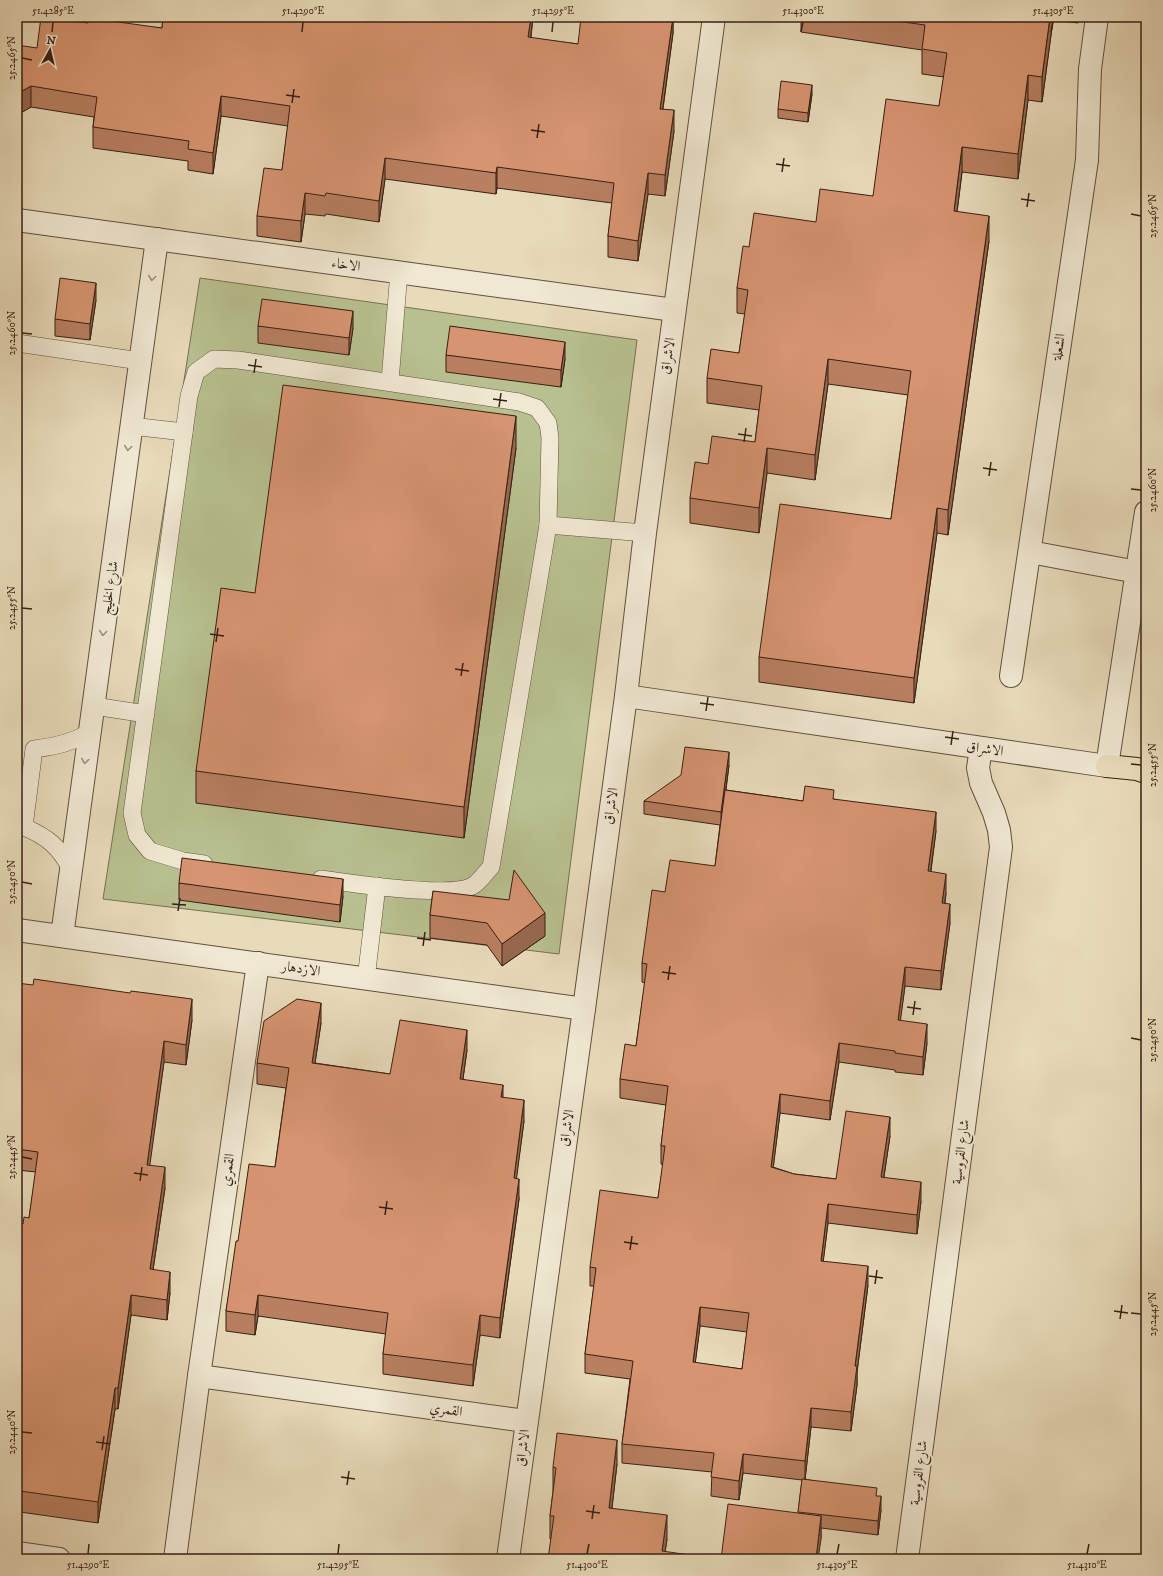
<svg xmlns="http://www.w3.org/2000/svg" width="1163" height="1576" font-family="'IM FELL DW Pica',Amiri,serif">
<rect width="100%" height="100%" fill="#e8dbba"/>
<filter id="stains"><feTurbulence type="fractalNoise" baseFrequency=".005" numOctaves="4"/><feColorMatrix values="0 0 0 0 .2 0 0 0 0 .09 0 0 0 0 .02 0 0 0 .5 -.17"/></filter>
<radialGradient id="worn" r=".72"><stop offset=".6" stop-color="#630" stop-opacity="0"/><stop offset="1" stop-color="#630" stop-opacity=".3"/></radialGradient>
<polygon fill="#b8c08f" stroke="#787052" points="200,278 637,340 559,954 103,899"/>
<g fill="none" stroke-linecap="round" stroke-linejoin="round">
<defs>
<g id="service">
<polyline points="17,343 140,361"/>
<polyline points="390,381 399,272"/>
<polyline points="131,426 184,432"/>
<polyline points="94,706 146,714"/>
<polyline points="204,864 183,861 150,851 137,835 132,813 189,396 196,372 214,359 238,360 519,402 537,408 548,423 550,438 548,525 645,533"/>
<path d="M71,869C59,847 48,837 24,827L34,749C54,747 71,743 89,733"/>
<path d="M321,879C349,883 453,899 474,885C480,881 486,872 491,867L548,525"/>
<polyline points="366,979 377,886"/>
</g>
<g id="minor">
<polyline points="17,220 674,310"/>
<polyline points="1030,552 1137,572"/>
<polyline points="1011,676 1087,160 1090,69 1097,17"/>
<polyline points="626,696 1107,766 1146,512"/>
<polyline points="17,930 584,1009"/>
<polyline points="62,936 157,239"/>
<polyline points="199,1376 526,1421"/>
<polyline points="17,1553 59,1559"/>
<polyline points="175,1559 199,1376 258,963"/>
<polyline points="508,1559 584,1009 626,696 645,533 714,17"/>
<polyline points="907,1559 1001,847 999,830 994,813 981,783 978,768 981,748"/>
</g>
<polyline id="trunk" points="1107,766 1137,769 1146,772"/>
</defs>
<use href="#service" stroke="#644e3e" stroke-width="18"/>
<use href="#minor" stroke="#644e3e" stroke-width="24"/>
<use href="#trunk" stroke="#381f14" stroke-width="24"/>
<use href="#service" stroke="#f0e8d2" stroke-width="17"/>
<use href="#minor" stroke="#f0e8d2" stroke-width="22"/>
<use href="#trunk" stroke="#e8dbba" stroke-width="22"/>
</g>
<g fill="#b87f60" stroke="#381f14" fill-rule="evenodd">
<polygon points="163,17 533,17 531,38 578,44 673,17 673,33 663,109 674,131 665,196 648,194 638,261 608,257 608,236 612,203 497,188 496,194 385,179 379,222 326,214 325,216 305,214 301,242 257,236 257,216 282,170 288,126 221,116 213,174 188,170 188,161 93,148 93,127 94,117 31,107 17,115 37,48 88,23 162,28"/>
<polygon points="801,17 1079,17 1078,23 1053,20 1042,102 1028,100 1018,179 962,172 957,212 989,241 948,535 937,533 914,703 759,682 759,657 891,519 908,395 828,384 815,480 767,473 759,533 690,523 690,498 708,464 755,442 759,410 707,403 707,378 739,353 745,314 737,313 737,288 749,247 816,222 873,196 939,106 944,77 922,74 922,50 801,32"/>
<polygon points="812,94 808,122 778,118 778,109"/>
<polygon points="96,300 90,340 55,336 55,319"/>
<polygon points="258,326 353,328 349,355 258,343"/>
<polygon points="446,355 565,359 561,387 446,372"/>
<polygon points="516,448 464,838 196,803 196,771 255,593"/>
<path d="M729,765L726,790L803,801L834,799L936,831L931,871L946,893L945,904L950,923L941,990L905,986L900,1020L927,1043L923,1075L895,1072V1070L839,1062L830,1120L780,1113L773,1167L794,1174L836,1179L890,1136L884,1177L921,1201L917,1234L828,1223L823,1261L868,1285L857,1372V1385L851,1431L811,1427L805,1479L877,1496L881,1510L878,1535L821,1528V1539L798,1513L802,1480L743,1473L739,1500L711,1496L712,1472L622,1463V1444L630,1379L585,1373V1354L594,1286H590V1267L658,1198L663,1165L661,1164V1146L666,1105L620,1098V1079L636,1046L645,983L642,982V963L665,892L715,866L720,825L644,814V801ZM700,1326L747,1332L742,1369L695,1363Z"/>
<polygon points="179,883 343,896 340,922 179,900"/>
<polygon points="433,891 545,936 502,966 487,945 430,938 430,915"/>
<polygon points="17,983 192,1020 186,1065 164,1062 149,1165 165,1188 153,1270 170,1293 167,1320 131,1315 118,1409 115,1409 98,1523 20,1512 18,1530 17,1530 17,1223 23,1224 29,1218 36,1172 17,1170"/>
<polygon points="321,1023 315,1063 390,1074 467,1050 463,1079 503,1097 524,1121 516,1178 519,1199 500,1338 480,1335 473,1386 383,1374 383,1354 386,1334 258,1316 255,1335 226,1331 226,1311 238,1241 275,1167 286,1088 257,1084 257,1063"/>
<polygon points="617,1464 612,1508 667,1539 665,1552 550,1539 550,1516 553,1491 553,1467"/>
</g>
<g fill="#96684e" stroke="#381f14">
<polygon points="531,17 533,17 528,58 528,37"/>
<polygon points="673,17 673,33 660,129 660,109"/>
<polygon points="1050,17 1053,17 1053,20 1042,102 1042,77"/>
<polygon points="1028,75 1028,100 1018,179 1018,154"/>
<polygon points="812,85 812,94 808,122 808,113"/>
<polygon points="31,86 31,107 17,115 17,94"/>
<polygon points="221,96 221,116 213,174 213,153"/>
<polygon points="674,110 674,131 665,196 665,175"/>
<polygon points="962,147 962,172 954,236 954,211"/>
<polygon points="385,158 385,179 379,222 379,201"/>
<polygon points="497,167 497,188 496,194 496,173"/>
<polygon points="648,173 648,194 638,261 638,241"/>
<polygon points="305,193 305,214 301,242 301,221"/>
<polygon points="989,216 989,241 948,535 948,510"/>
<polygon points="96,283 96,300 90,340 90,324"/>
<polygon points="353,311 353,328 349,355 349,338"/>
<polygon points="565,342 565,359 561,387 561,370"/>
<polygon points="828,359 828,384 815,480 815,455"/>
<polygon points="516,416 516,448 464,838 464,807"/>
<polygon points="767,448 767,473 759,533 759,508"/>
<polygon points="937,508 937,533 914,703 914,678"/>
<polygon points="729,752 729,765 721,825 721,812"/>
<polygon points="936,812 936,831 928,890 928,871"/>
<polygon points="946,874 946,893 942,922 942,903"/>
<polygon points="343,879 343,896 340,922 340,905"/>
<polygon points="950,904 950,923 941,990 941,971"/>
<polygon points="545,913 545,936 502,966 502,944"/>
<polygon points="905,967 905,986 898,1039 898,1020"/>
<polygon points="192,999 192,1020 186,1065 186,1045"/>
<polygon points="321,1003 321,1023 312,1083 312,1063"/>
<polygon points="927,1024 927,1043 923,1075 923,1057"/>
<polygon points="467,1030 467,1050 460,1099 460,1079"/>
<polygon points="164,1041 164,1062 147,1186 147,1165"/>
<polygon points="839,1043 839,1062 830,1120 830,1101"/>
<polygon points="503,1085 503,1105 501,1097"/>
<polygon points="780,1094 780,1113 771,1186 771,1167"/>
<polygon points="524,1100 524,1121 514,1198 514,1178"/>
<polygon points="890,1117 890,1136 881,1195 881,1177"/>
<polygon points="165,1167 165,1188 150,1290 150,1269"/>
<polygon points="519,1179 519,1199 500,1338 500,1318"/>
<polygon points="921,1182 921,1201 917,1234 917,1215"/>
<polygon points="828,1204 828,1223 821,1280 821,1261"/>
<polygon points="868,1266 868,1285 857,1372 857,1385 851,1431 851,1412 855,1366"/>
<polygon points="170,1272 170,1293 167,1320 167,1300"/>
<polygon points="131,1295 131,1315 118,1409 118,1388"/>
<polygon points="258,1295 258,1316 255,1335 255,1315"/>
<polygon points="700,1307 700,1326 693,1381 693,1362"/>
<polygon points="480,1315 480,1335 473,1386 473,1365"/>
<polygon points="115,1388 115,1409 98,1523 98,1502"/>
<polygon points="811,1408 811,1427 805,1480 805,1461"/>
<polygon points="617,1440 617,1464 609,1532 609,1508"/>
<polygon points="743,1454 743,1473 739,1500 739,1481"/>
<polygon points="20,1491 20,1512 18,1530 18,1509"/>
<polygon points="881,1496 881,1510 878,1535 878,1521"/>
<polygon points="667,1515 667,1539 664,1559 662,1551"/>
<polygon points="821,1516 821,1539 818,1559 816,1559"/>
</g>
<g fill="#d69470" stroke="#381f14" fill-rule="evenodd">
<polygon points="41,17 88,23 89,18 162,28 163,17 531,17 528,37 578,44 581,17 673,17 660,109 674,110 665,175 648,173 638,241 608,236 614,183 497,167 496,173 385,158 379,201 326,193 325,196 305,193 301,221 257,216 264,168 282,170 290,106 221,96 213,153 188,149 189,141 93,127 97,97 31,86 17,94 17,45 37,48"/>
<polygon points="867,17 1050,17 1042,77 1028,75 1018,154 962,147 954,211 989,216 948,510 937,508 914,678 759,657 780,504 891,519 911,371 828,359 815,455 767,448 759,508 690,498 695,462 708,464 712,436 755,442 762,386 707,378 711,349 739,353 748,290 737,288 743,246 749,247 754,213 816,222 820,189 873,196 886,99 939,106 947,53 922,49 925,25"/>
<polygon points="781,81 812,85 808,113 778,109"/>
<polygon points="60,278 96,283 90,324 55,319"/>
<polygon points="262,299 353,311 349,338 258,326"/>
<polygon points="450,326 565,342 561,370 446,355"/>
<polygon points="283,385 516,416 464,807 196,771 221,588 255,593"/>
<polygon points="685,747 729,752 721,812 644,801 681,775"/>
<path d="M805,786L834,790L833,799L936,812L928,871L946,874L942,903L950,904L941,971L905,967L898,1020L927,1024L923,1057L895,1053V1051L839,1043L830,1101L780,1094L771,1167L794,1174L836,1179L846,1111L890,1117L881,1177L921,1182L917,1215L828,1204L821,1261L868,1266L855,1366H857L851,1412L811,1408L805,1461L743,1454L739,1481L711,1477L714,1453L622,1444L633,1361L585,1354L596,1268L590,1267L600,1190L658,1198L665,1146H661L668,1086L620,1079L625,1044L636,1046L647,964L642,963L652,890L665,892L670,860L715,866L725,790L803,801ZM700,1307L749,1313L742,1369L693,1362Z"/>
<polygon points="182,858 343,879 340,905 179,883"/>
<polygon points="514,870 545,913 502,944 487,923 430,915 433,891 509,900"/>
<polygon points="34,979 130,993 131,991 192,999 186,1045 164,1041 147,1165 165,1167 150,1269 170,1272 167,1300 131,1295 118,1388 115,1388 98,1502 20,1491 18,1509 17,1509 17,1223 23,1224 24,1217 29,1218 38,1152 17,1149 17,983 33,985"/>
<polygon points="297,999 321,1003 312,1063 390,1074 400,1020 467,1030 460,1079 503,1085 501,1097 524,1100 514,1178 519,1179 500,1318 480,1315 473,1365 383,1354 388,1313 258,1295 255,1315 226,1311 236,1241 238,1241 249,1164 275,1167 289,1068 257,1063 264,1021"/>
<polygon points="557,1433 617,1440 609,1508 667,1515 662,1551 718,1559 548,1559 554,1516 550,1516 556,1468 553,1467"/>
<polygon points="802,1479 877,1488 876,1496 881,1496 878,1521 798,1512"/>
<polygon points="728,1504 821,1516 816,1559 721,1559"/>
</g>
<defs><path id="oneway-chevron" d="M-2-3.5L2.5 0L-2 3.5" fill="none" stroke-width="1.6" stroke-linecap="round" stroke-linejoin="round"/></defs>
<g stroke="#9d8e7c">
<use href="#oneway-chevron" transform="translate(152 278) rotate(98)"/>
<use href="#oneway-chevron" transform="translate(128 448) rotate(98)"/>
<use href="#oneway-chevron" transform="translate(103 633) rotate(98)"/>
<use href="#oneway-chevron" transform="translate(85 761) rotate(98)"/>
</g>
<path fill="none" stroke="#381f14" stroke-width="1.5" d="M52,32L53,22M302,32L303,22M552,32L553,22M801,32L803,22M1051,32L1053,22M22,58L32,60M286,95L300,97M292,103L294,89M531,130L545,132M537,138L539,124M776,164L790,166M782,172L784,158M1021,199L1035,201M1027,207L1029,193M1131,214L1141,216M22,333L32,334M248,365L262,367M254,373L256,359M493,399L507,401M499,407L501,393M738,434L752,436M744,442L746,428M983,468L997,470M989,476L991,462M1131,489L1141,490M22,608L32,609M210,634L224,636M216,642L218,628M455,669L469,671M461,676L463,663M700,703L714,705M706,711L708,697M945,737L959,739M951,745L953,731M1131,764L1141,765M22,882L32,884M172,904L186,905M178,911L180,898M417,938L431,940M423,946L425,932M662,972L676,974M668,980L670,966M907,1007L921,1009M913,1015L915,1001M1131,1038L1141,1040M22,1157L32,1159M134,1173L148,1175M140,1181L142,1167M379,1207L393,1209M385,1215L387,1201M624,1242L638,1244M630,1250L632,1236M869,1276L883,1278M875,1284L877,1270M1114,1311L1128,1313M1131,1313L1141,1314M1120,1319L1122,1305M22,1432L32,1433M96,1442L110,1444M102,1450L104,1436M341,1477L355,1479M347,1485L349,1471M586,1511L600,1513M592,1519L594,1505M88,1554L89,1544M338,1554L339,1544M587,1554L589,1544M837,1554L839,1544M1087,1554L1089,1544"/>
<g text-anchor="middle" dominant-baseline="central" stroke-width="4" stroke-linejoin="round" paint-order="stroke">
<g font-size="14" fill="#381f14" stroke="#f0e8d2">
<text transform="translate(346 265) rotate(8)">الاخاء</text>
<text transform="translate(1059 347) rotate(-82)">الشعلة</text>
<text transform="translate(668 356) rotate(-82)">الاشراق</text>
<text transform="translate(110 588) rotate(-82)">شارع الخليج</text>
<text transform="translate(985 749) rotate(8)">الاشراق</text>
<text transform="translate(611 806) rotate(-82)">الاشراق</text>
<text transform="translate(301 969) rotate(8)">الازدهار</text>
<text transform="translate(567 1128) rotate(-82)">الاشراق</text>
<text transform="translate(961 1152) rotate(-83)">شارع الفروسية</text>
<text transform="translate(228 1170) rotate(-82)">القمري</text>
<text transform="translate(446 1410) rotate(8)">القمري</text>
<text transform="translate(523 1448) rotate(-83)">الاشراق</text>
<text transform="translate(919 1473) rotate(-83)">شارع الفروسية</text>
</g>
</g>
<rect width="1163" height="1576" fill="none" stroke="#e8dbba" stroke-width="44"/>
<g transform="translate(50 50) rotate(8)" stroke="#f0e8d2" stroke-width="3" paint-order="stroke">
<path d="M0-3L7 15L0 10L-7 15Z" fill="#381f14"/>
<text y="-6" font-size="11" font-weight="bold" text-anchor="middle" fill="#381f14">N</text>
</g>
<rect x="22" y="22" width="1119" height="1532" fill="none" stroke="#381f14" stroke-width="1.5"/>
<g font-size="10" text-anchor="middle" fill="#381f14">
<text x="53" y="14">51.4285°E</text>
<text x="303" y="14">51.4290°E</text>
<text x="553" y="14">51.4295°E</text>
<text x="803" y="14">51.4300°E</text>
<text x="1053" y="14">51.4305°E</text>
<text transform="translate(11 58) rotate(-90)" y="4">25.2465°N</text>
<text transform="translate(1152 216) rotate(-90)" y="4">25.2465°N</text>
<text transform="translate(11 333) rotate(-90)" y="4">25.2460°N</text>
<text transform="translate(1152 490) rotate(-90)" y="4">25.2460°N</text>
<text transform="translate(11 608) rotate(-90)" y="4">25.2455°N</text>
<text transform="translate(1152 765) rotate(-90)" y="4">25.2455°N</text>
<text transform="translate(11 882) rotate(-90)" y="4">25.2450°N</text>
<text transform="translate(1152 1040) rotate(-90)" y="4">25.2450°N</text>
<text transform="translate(11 1157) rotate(-90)" y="4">25.2445°N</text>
<text transform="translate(1152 1314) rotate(-90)" y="4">25.2445°N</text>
<text transform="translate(11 1432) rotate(-90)" y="4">25.2440°N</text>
<text x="88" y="1568">51.4290°E</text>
<text x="338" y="1568">51.4295°E</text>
<text x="587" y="1568">51.4300°E</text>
<text x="837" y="1568">51.4305°E</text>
<text x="1087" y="1568">51.4310°E</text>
</g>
<rect width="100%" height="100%" filter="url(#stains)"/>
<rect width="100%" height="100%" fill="url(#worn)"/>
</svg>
